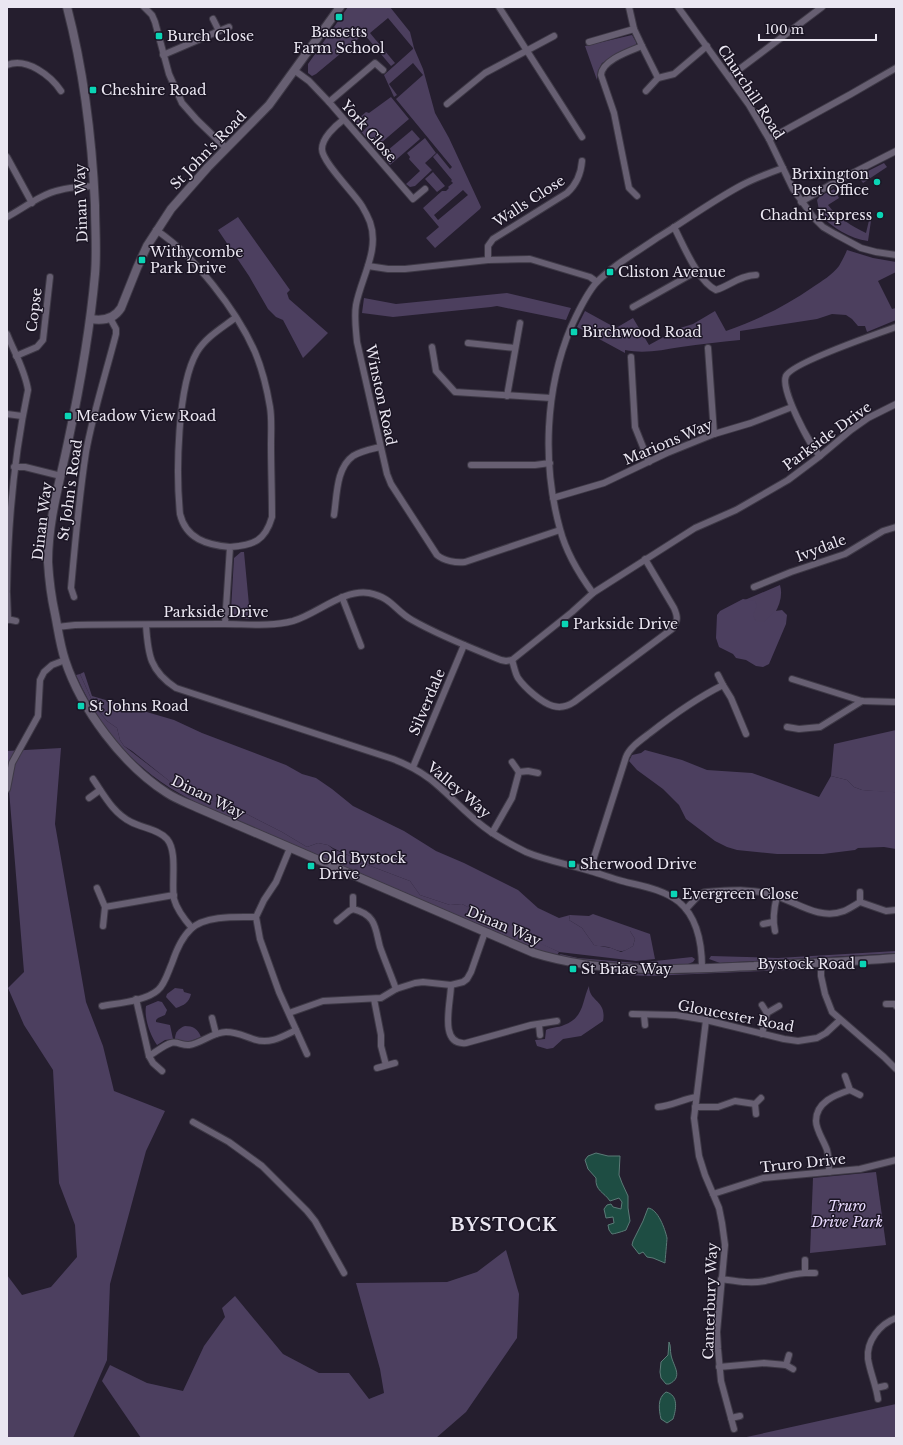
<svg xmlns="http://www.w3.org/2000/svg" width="903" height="1445" font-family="'Libre Baskerville',serif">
<rect width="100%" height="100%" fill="#251e2e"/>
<g fill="#4c3f5e" fill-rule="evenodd">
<path d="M348,7H390L410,32L414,48L423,69L435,113L449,138L481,207L480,209L435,248L426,238L439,227L423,208L442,191H446L449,188L448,187L453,183L451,181L452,180L433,157L437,153L450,169L452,167L396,99L423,75L413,63L389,84L397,95L394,97L384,75L413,49V48L388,18L370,33L395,63L391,66L364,34L316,74L312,76L308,73V64ZM463,190L468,195L438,220L434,215Z"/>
<polygon points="632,35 636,42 636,45 602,63 598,71 597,80 585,46"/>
<polygon points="391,97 409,119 375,148 348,116 349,115 355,121 358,119 360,121 358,123 364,130 367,127 359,118 366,112 369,113"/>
<polygon points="412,130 420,139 390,165 382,155"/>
<polygon points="425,138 436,153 425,163 432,170 415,186 410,187 406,184 420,171 409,159 410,157 407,153"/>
<polygon points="884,163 887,167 863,183 858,176"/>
<polygon points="433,172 445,186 437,192 425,179"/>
<path d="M834,189L839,198L828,205C837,217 853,227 866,233L871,212L872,214L868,241C850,239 832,227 820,215L817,200L820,196Z"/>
<path d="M847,250L873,258L896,262V272L878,281L892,309L896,308V320L867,332L865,326H858L852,319L846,315L832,314L817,319L740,331V340C720,342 700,344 681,347C662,350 644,354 625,350V353L577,327L585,311L616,328L633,318L649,345L680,328L693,324L715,311L726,331C757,320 786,306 813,287C822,281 832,275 839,266C842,261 845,255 847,250Z"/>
<polygon points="507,293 571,308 566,320 497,306 491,307 393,317 362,313 364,298 396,304"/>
<path d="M241,552H244L249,605V619C241,618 235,618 231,610L234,558Z"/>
<path d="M780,585C785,602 772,618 763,631L740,602Z"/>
<path d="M80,674L95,707L107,721L117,728L120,740L124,746L189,796L219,802L235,808L282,832L307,847L318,843L328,845L333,849L350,856L360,862L410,881L420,895L450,905L462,904L559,952L557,955L539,950L484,927L210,809C145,780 105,740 76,675Z"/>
<polygon points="896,730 896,793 862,790 854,787 847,780 831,776 834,744"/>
<path d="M593,914L630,927V931L635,939L633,946C621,954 620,951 608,947C603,946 599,947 594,945L582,928L569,920L570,915L589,916Z"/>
<polygon points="896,951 896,953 880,954 720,963 709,959 711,956 778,958"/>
<path d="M560,954L578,958L637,963L692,957L695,959L693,962L688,964C644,965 604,964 561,956Z"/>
<polygon points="795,968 811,969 649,976 627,975 628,974 679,974"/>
<path d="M589,986C589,1002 607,1000 603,1021L581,1036L563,1039L553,1048L547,1049L537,1046L535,1040L545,1039L546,1030C551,1027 558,1028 564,1025C584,1018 582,1001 589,986Z"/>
<path d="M185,1026C193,1026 198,1029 201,1037L188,1042L175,1039C175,1032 179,1028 185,1026Z"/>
<polygon points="876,1172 886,1245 810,1253 813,1178"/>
</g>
<g fill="#4c3f5f">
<polygon points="238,217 290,290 287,293 289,299 328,333 303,358 283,320 276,317 268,309 249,276 218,230"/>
<path d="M743,599L755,601L757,606C754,612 751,616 757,622H764L775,611L782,610L787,615L786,624L769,664L763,667L756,666L746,660L736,658L733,654L719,647L716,638L717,615L720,611Z"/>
<polygon points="84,672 92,696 174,720 202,733 286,765 302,774 316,778 332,789 353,806 404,831 436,851 464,863 518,890 538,908 559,918 570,915 569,920 582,928 594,945 611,948 621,952 626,950 633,946 635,939 630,931 630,927 650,934 655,959 636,961 559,952 515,932 462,904 450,905 420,895 410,881 360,862 350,856 333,848 328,845 318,843 307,847 282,832 235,808 219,802 189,796 183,792 132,751 124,746 120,740 117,728 107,721 95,707 80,674"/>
<polygon points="61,748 55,824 86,1002 103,1046 114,1091 165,1111 146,1151 110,1284 107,1360 73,1438 7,1438 7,1275 22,1295 51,1287 77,1257 75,1225 59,1183 53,1070 24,1025 8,988 24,972 7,766 7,751"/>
<polygon points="645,750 682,760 707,770 752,773 819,797 831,776 847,780 854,787 862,790 893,792 896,793 896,849 884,847 858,848 855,850 823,854 777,854 737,850 727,847 715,841 686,819 679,805 663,789 637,770 629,761 632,755 641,753"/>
<path d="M175,988L183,989L184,992L191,994C189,1003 184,1005 176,1008L166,997L167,994Z"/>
<path d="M158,1001L162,1002L167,1010L165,1015L158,1018L156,1020V1022L170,1025L173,1039L165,1040L157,1045C150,1035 144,1018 146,1006Z"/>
<polygon points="506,1250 519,1294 517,1338 466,1412 436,1438 141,1438 102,1381 110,1365 147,1383 183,1391 204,1346 225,1317 222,1308 235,1296 283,1354 319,1373 349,1373 369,1399 384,1393 380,1369 356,1283 447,1282 477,1272"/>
<polygon points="896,1404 896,1438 742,1438"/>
</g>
<g fill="#1e4d43" stroke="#5b7b77">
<path d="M596,1153L608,1156H620L619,1175L622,1183L628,1196V1208L630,1221L626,1230C624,1231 614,1234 612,1234L609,1230L608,1225L614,1223L613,1217L606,1218L604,1209L607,1205L611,1204L613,1207L621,1209L622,1202L619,1198L610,1201C604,1192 595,1191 596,1178L588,1169L585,1160L588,1156Z"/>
<path d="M648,1208C658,1209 665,1229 667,1238C667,1240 665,1261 665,1263L653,1258L647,1257L643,1252L639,1254L632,1245L633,1241L643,1221Z"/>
<path d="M669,1342C671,1346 670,1350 671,1355C673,1366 684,1377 669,1384H666L661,1378L660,1372L661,1362L668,1355Z"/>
<path d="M666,1392C679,1395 676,1410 673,1419L667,1423L661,1419C659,1410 657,1398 666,1392Z"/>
</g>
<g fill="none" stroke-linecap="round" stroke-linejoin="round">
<defs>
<g id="minor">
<polyline points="144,7 152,15 155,22 169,74 182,103 197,120 226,148"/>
<polyline points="499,7 582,137"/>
<polyline points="629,7 634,29 642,46"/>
<polyline points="678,7 749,105 769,139 793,189 814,218 823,227 835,234 861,248 876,252 896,255"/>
<polyline points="219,31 229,27"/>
<polyline points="589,42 634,29"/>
<polyline points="163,55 219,31 213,19"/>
<path d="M7,65C27,57 51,76 61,91"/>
<polyline points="294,70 309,81 329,102 413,199 425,189"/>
<polyline points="729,77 822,7"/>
<polyline points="646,91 658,78"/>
<polyline points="329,102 375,63 383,70"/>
<polyline points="447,104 485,73 554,36"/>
<path d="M343,120C335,126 322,138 322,149C322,162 354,193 362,206C365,211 368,217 370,222C380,250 361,278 356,305C354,317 356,330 357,342L387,474L391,484L437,555C444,561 456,563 465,562L560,530"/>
<polyline points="769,139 851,94 896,68"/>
<polyline points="7,157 32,203"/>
<path d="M637,196L629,188L614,113L601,75C602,60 630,51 642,46L658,78L674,74L707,46"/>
<polyline points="801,202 835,182 896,151"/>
<path d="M7,217C24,208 41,194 60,190C71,187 82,187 94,186"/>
<path d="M674,227C683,244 698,282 716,290C729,286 741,275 756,275"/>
<path d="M156,230C194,255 237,311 255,352C262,369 267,389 270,407C272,419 271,432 271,444C271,468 272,492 272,517C265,541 254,545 230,547L225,624"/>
<path d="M488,260V246L493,239L567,193C577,184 581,174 582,161"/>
<polyline points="368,266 388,269 405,269 488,260 530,259 590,277 597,282"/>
<polyline points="633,307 697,271"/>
<path d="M7,334C14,352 25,370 28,390C14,456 8,522 7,590"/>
<polyline points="468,343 515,348"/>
<polyline points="432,347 436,371 455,392 551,398"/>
<polyline points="708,348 714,434"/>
<polyline points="16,356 37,347 43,340 50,277"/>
<polyline points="631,357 635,427 649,462"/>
<polyline points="507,396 520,323"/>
<polyline points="7,414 22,416"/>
<path d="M820,456C810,446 780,389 786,376C791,363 879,333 896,327"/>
<polyline points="471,465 535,465 550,463"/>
<polyline points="14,467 25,467 61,476"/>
<polyline points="553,498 604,483 667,453 714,434 751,423 792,407"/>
<path d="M334,515C337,496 336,468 353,456C361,451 372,449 380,447"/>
<path d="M230,547C207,545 186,539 180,514C176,474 177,386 197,352C206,337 222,328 235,318"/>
<polyline points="754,587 791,572 845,554 883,531 896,527"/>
<polyline points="7,593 8,620"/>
<path d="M593,593C579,574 566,552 560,529C542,464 545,389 571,327C578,312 585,296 596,283C613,265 637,252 657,238C685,221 712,201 742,185C755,178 769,173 783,168"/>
<path d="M74,597L71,588C75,543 79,497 86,452C93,413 106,373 116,334V329L110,318"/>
<polyline points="342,597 361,646"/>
<polyline points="7,619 16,621"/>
<path d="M146,625C148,655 150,671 176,688L393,759C406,764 418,770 430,779C449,794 465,813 484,827C497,837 512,845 526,852C547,861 569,864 590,871C601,874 611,878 622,881C641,886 663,889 679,902C698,918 702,944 702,968"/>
<path d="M57,627L75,625C124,624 174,624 224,624C247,624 270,627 293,621C317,614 343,589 369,593C393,598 394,610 412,620C440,636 471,648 501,660L506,661L512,660L572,612L593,593L695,528L736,510L788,480L820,456L851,430L868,418L896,404"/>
<path d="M512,660C514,666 515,673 518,678C525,688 542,703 553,706C560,708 568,706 574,702L672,629C678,621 678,617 674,608L645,559"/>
<polyline points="718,675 723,685"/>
<polyline points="792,679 862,701 896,702"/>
<polyline points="787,727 799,729 820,727 862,701"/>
<polyline points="512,762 519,772"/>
<polyline points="413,767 464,645"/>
<path d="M93,779C104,795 113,813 131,822C142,828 158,829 167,839C178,852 171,882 174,899C177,910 184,919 192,928"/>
<polyline points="7,789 12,763 38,716 40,680 44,672 52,665 65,660"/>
<polyline points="89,798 100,790"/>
<polyline points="492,833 512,798 519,772 528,771 538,773"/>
<polyline points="290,848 276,882 264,900 256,917 260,939 279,992 307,1054"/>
<path d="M590,870L626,757C630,747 641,740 650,733C673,715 697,698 723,685L731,698L746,734"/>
<polyline points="97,888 105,907"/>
<polyline points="860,902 886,911 896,910"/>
<path d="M353,909C377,915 375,929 380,947C385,961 391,975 396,989"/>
<path d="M686,909L700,894L705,892C726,891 749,888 770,894C794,900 818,921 844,911C849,909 855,905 860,902V892"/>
<polyline points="337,921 349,911 353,909 353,897"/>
<polyline points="763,924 773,922"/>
<polyline points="103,926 105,907 174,895"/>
<path d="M775,931C772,919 774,908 777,896"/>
<polyline points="821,962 821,976 825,994 832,1012 884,1057 896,1069"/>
<path d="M451,985C451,1002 438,1046 466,1043L531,1025L557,1021"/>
<polyline points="136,999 149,1056 153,1063 162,1071"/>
<polyline points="374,999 381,1035 381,1046 386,1065"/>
<polyline points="886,1004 895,1004 896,1006"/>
<polyline points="762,1005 767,1013"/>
<path d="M102,1006C118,1003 146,1001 158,990C165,984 168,972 172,963C176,951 181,938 191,929C205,915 238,917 256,917"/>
<polyline points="289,1013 323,1001 381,998 396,989 415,983 423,982 451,985 463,982 467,979 471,972 485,932"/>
<polyline points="632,1014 676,1015 706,1020 784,1039 798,1041 817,1038 826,1033 840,1020"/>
<polyline points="644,1015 645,1025"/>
<polyline points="212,1018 216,1034"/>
<polyline points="706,1020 694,1118 699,1156 705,1175 719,1208 722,1223 725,1245 717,1332 718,1349 721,1381 734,1429"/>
<polyline points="539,1025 540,1035"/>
<polyline points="762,1034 767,1013 779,1006"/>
<path d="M149,1056C156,1052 164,1045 171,1043C177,1041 183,1046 189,1045C202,1043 213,1032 226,1032C237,1032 244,1036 253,1039C269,1045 282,1037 296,1030"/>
<polyline points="377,1068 395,1063"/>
<polyline points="845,1076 850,1090 860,1095"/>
<path d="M658,1107C672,1106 683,1099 696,1097"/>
<polyline points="695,1107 718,1107 735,1101 755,1104"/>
<polyline points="756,1114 755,1104 761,1098"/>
<polyline points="193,1122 229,1142 262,1166 307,1211 315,1221 344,1273"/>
<path d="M829,1172C829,1165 829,1157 827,1150C824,1141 816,1130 816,1121C816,1102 835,1095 850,1090"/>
<polyline points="713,1194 763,1178 860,1169 896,1160"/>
<polyline points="805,1260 805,1273 815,1273"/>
<path d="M721,1279C736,1281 750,1284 765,1281C779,1278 791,1274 805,1273"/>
<polyline points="786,1365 789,1355"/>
<polyline points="719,1367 764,1363 786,1365 793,1369"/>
<polyline points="876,1388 885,1386"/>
<path d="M878,1399C876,1385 870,1372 868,1359C866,1341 880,1324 896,1318"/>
<polyline points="731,1418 740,1416"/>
</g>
<g id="tertiary">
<path d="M67,7C84,72 92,138 95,205C95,228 97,251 95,274C90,331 80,386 68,442C60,481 48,521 48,562C49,579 51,596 55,614C58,629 60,645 65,660C81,709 123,765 167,793C176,799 187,803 198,808L534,953C605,975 680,969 754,966C801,963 849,962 896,958"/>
<path d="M91,319C103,321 114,319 121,308L137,268L147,246L171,209L208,167L269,105L340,7"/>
</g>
</defs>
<use href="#minor" stroke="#3e3946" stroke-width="8"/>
<use href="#tertiary" stroke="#3e3946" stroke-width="10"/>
<use href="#minor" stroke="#675f72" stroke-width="6"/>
<use href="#tertiary" stroke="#675f72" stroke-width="8"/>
</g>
<g fill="#0ad5b5" stroke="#1b1524" stroke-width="1.5">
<rect x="335" y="13" width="8" height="8" rx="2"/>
<rect x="155" y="32" width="8" height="8" rx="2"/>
<rect x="89" y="86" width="8" height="8" rx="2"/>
<circle cx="877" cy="182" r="4"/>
<circle cx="880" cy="215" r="4"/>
<rect x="138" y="256" width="8" height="8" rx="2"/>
<rect x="606" y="268" width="8" height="8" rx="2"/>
<rect x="570" y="328" width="8" height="8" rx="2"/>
<rect x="64" y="412" width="8" height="8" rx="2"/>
<rect x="561" y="620" width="8" height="8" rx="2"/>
<rect x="77" y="702" width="8" height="8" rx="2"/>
<rect x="568" y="860" width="8" height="8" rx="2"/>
<rect x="307" y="862" width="8" height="8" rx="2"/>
<rect x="670" y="890" width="8" height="8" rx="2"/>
<rect x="859" y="960" width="8" height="8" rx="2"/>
<rect x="569" y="965" width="8" height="8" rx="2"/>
</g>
<g text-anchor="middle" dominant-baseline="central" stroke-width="3" stroke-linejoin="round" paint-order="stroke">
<g font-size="14" fill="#eae6f1" stroke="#1b1524" text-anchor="start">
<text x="339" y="32" text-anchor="middle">Bassetts<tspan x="339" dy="16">Farm School</tspan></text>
<text x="167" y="36">Burch Close</text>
<text x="101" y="90">Cheshire Road</text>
<text x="869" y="174" text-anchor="end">Brixington<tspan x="869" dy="16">Post Office</tspan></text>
<text x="872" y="215" text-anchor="end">Chadni Express</text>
<text x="150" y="252">Withycombe<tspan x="150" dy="16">Park Drive</tspan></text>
<text x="618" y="272">Cliston Avenue</text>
<text x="582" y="332">Birchwood Road</text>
<text x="76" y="416">Meadow View Road</text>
<text x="573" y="624">Parkside Drive</text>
<text x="89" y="706">St Johns Road</text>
<text x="319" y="858">Old Bystock<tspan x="319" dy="16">Drive</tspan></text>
<text x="580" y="864">Sherwood Drive</text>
<text x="682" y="894">Evergreen Close</text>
<text x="855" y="964" text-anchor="end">Bystock Road</text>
<text x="581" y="969">St Briac Way</text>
</g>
<g font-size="14" fill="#eae6f1" stroke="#1b1524">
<text transform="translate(751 92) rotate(57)">Churchill Road</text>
<text transform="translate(369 131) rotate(49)">York Close</text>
<text transform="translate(208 150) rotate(-46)">St John's Road</text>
<text transform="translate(529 201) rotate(-33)">Walls Close</text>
<text transform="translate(81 203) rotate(-92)">Dinan Way</text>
<text transform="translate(34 310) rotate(-83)">Copse</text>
<text transform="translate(381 395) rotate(78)">Winston Road</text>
<text transform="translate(827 436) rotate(-36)">Parkside Drive</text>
<text transform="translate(668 442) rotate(-23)">Marions Way</text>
<text transform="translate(70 490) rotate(-82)">St John's Road</text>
<text transform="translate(42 521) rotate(-83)">Dinan Way</text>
<text transform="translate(821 548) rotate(-21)">Ivydale</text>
<text x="216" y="612">Parkside Drive</text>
<text transform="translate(427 702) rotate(-67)">Silverdale</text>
<text transform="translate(459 790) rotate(40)">Valley Way</text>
<text transform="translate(208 797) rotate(26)">Dinan Way</text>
<text transform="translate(504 926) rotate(23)">Dinan Way</text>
<text transform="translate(736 1016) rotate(11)">Gloucester Road</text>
<text transform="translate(803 1163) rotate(-6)">Truro Drive</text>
<text transform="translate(710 1301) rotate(-88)">Canterbury Way</text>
</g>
<g font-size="14" font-style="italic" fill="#e8dafe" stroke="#1b1524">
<text x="847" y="1206">Truro<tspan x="847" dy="16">Drive Park</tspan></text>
</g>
<g font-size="18" font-weight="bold" letter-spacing="1" fill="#eae6f1" stroke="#1b1524">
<text x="504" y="1225">BYSTOCK</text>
</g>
</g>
<rect width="903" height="1445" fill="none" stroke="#eae6f1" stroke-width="16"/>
<path d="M759 34v6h117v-6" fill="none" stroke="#eae6f1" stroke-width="2"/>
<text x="765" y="34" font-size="12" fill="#eae6f1" stroke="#1b1524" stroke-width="3" paint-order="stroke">100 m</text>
</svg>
